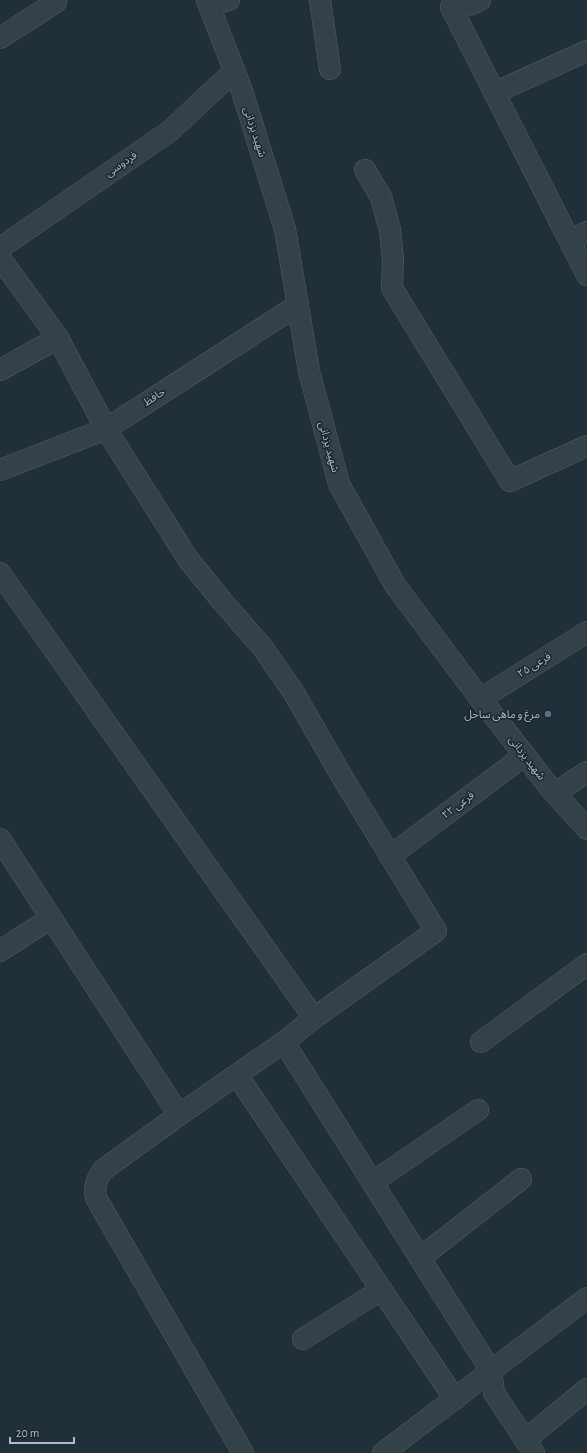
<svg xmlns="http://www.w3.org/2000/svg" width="587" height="1453" font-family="'Alegreya Sans','Noto Sans Arabic',sans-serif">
<rect width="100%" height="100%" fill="#213038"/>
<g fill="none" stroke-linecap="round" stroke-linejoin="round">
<defs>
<g id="minor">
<polyline points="207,0 242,91 285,229 309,371 339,484 395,585 466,680 550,788 587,829"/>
<polyline points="320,0 330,69"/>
<polyline points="480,0 472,4 451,7 587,275"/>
<polyline points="210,5 229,0"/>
<polyline points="0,38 56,2"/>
<polyline points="494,93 587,51"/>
<polyline points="365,170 381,197 390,230 393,260 392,288 510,481 587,446"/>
<polyline points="570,241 587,232"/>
<polyline points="0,248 170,131 234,71"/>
<path d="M0,258L58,338L106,429L188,559L222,601L263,648L294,693L344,780L436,931L314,1018L284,1042L179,1115L103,1170C96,1180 94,1187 96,1198L243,1453"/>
<polyline points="0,370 58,338"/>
<polyline points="0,470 106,429 298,305"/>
<polyline points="0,573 314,1018"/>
<polyline points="480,699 587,632"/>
<polyline points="555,793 587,772"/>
<polyline points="0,839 179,1115"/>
<polyline points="390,856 525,755"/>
<polyline points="0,951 51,918"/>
<polyline points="284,1042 491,1371 494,1393 534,1453"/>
<polyline points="481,1042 587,964"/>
<polyline points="237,1075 455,1399"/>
<polyline points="373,1182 478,1110"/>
<polyline points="420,1258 521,1179"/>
<polyline points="303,1339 381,1290"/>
<polyline points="525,1440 587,1389"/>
<polyline points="383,1453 587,1298"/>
</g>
</defs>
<use href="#minor" stroke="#535f66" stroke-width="22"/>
<use href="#minor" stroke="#354149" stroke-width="21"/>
</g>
<circle fill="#5c6f8a" stroke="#1a262d" stroke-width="1.5" cx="548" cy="714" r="4"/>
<g text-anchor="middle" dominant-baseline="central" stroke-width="3" stroke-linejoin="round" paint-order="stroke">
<g font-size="11" fill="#b0bcc5" stroke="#1a262d">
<text transform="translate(255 132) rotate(72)">شهید یزدانی</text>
<text transform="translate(121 164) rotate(-35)">فردوسی</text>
<text transform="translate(154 397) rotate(-33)">حافظ</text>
<text transform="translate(329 447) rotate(75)">شهید یزدانی</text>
<text transform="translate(534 665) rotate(-32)">فرعی ۲۵</text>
<text transform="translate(527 758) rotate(52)">شهید یزدانی</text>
<text transform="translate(458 805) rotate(-37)">فرعی ۲۲</text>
</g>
<g font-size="11" fill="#b0bcc5" stroke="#1a262d" text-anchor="end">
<text x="540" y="714">مرغ و ماهی ساحل</text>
</g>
</g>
<path d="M10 1437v6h64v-6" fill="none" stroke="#b0bcc5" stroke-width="2"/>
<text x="16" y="1437" font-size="12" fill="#b0bcc5" stroke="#1a262d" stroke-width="3" paint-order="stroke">20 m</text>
</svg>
